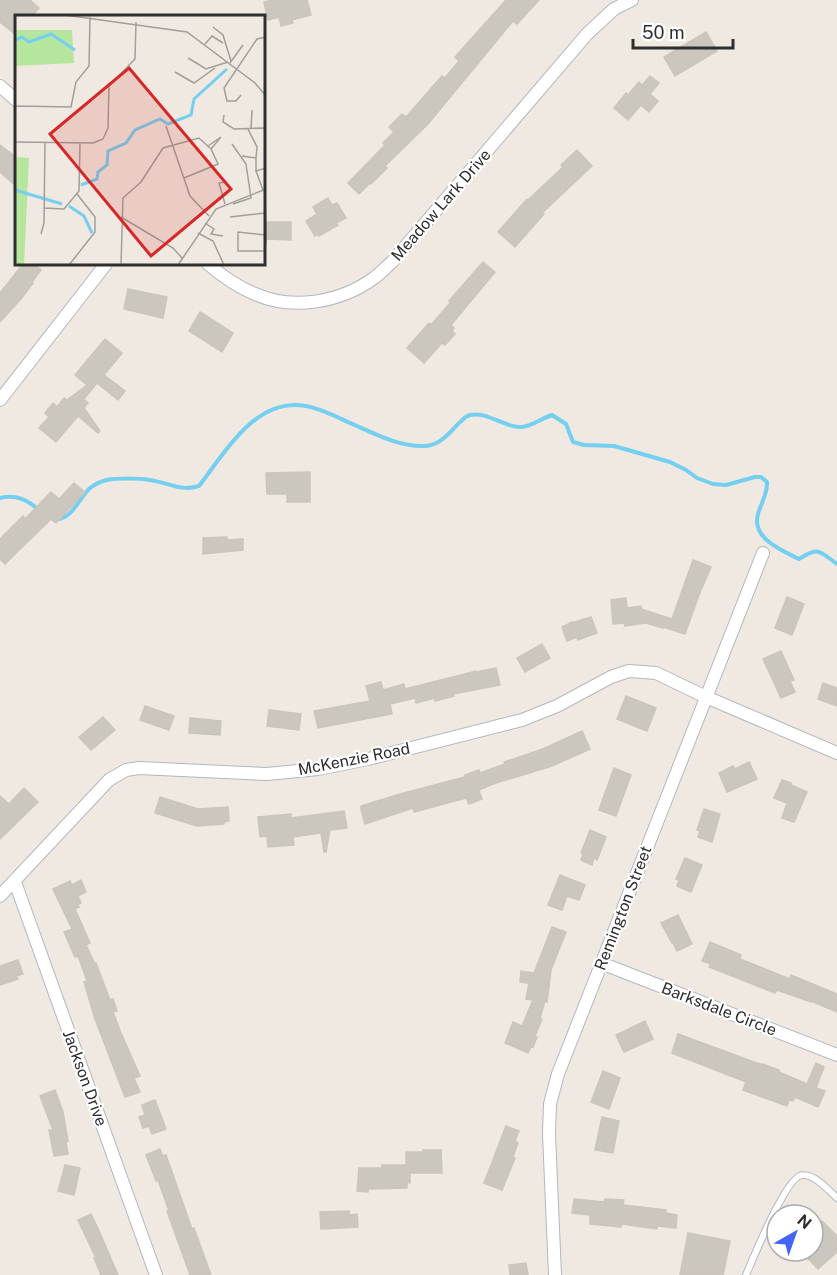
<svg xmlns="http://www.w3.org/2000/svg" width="837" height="1275" font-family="'Public Sans',sans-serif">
<rect width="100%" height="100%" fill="#efe9e1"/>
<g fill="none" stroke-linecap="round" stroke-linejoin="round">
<g stroke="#75cff0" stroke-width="4">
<path d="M0,498C16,494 28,500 40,511"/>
<path d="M57,519C72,519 80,497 90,488C94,485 102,481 107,480C116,478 140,478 149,480C168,482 180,492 199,486C223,455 252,403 297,405C318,406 338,418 357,426C377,435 399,446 422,446C438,447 449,434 459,423C463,420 465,416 470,415C488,411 504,428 522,427C533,426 542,418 552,415L566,424L573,442L584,445L614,446L670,462L686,470L697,478L713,484L726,485L755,477H761L767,482C768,493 761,503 758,514C751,538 781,550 799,559C819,546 819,551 837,564"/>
</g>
</g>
<g fill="#cbc7bf" stroke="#cbc5ba" stroke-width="1.5">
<polygon points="0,0 30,0 39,8 32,16 16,16 16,35 0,22"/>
<polygon points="271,0 307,0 311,15 292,20 293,23 281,26 279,17 268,20 264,2"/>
<polygon points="506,0 539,0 517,24 513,21 428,124 385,166 387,168 371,184 370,183 359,194 348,183 385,145 383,143 394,132 389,127 402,114 406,117 442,76 445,78 459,61 455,57"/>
<polygon points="706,32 717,51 675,76 664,57"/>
<polygon points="650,76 659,83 650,94 658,101 649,112 641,105 628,120 614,108 626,93 628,95 639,82 642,85"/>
<polygon points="0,145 16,157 16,186 0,172"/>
<polygon points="577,150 592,166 542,213 544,214 515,247 498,232 527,199 528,200 563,167 561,165"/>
<polygon points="328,198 332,205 337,203 346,218 336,223 338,225 319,236 317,234 315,236 306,221 317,214 313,207"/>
<polygon points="264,222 291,222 291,240 267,239 267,238 264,238"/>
<polygon points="483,262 495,272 451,325 454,328 452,331 455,334 445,345 442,343 424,363 407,348 429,323 431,325 451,302 449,301"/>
<polygon points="23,264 33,264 41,270 32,282 33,283 21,299 0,322 0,293"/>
<polygon points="128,289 167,297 163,318 124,309"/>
<polygon points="200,312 233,333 222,352 189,331"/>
<polygon points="105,339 122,353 104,375 125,391 118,400 97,383 84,399 88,403 84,408 100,431 98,433 78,416 56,442 39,428 49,417 45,413 53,403 57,407 64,398 67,400 87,385 75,375"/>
<polygon points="310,472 310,502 287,502 287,494 267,494 266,473"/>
<polygon points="74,483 85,492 56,523 51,519 5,564 0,559 0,539 23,516 25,519 51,492 59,499"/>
<polygon points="227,537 227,540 243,539 243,550 203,554 203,538"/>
<polygon points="693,560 711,567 699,595 685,634 663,627 663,628 646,623 625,626 624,623 613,624 611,600 626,598 627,608 641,606 641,609 672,619"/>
<polygon points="787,597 804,604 792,635 775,628"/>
<polygon points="591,617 597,633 578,640 577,637 567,641 562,627 572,622 572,623"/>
<polygon points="542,644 550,658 525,672 517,658"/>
<polygon points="781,651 794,680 790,681 795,692 781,698 763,659"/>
<polygon points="496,668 500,685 453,694 454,696 435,701 435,698 416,703 415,698 390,704 392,714 318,728 314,711 370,701 366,686 381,682 383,690 404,684 405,689 476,671 477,672"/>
<polygon points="823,683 837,688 837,706 818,699"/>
<polygon points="626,696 656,708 647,731 617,719"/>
<polygon points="145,706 174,716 169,730 140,720"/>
<polygon points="269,710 301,714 299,730 267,726"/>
<polygon points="103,717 115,730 91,750 79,737"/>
<polygon points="190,718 221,721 220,735 189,733"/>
<polygon points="582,731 590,749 552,766 493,784 479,790 482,799 469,804 466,798 414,812 413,808 365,824 361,810 361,806 400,794 465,777 465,775 479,770 480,773 505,764 504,762 543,749"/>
<polygon points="749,762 757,779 727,792 719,773 733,766 735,769"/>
<polygon points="614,768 631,775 616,816 599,810"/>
<polygon points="782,780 791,783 791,785 807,792 794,822 782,818 787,803 774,798"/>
<polygon points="24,788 38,802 0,839 0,796 9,804"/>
<polygon points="160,797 198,809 228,807 229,821 225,821 224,824 197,826 155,813"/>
<polygon points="704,809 720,814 712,842 698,837 700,831 697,830"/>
<polygon points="344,811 347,828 330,830 326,852 324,852 321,833 293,837 294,845 268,847 267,836 260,837 258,817 291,814 291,818"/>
<polygon points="590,830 606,837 597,860 594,858 592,865 581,860 583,854 581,853"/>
<polygon points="685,858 702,865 691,892 677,886 679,880 676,879"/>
<polygon points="560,875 585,885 579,900 567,896 562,910 548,905"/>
<polygon points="81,880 86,892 78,896 81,903 77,905 79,907 75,909 90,943 86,945 95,964 96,963 110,1000 113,999 117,1011 113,1012 121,1033 140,1076 134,1078 140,1092 125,1097 95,1019 84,982 87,981 78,956 75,957 64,932 72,929 53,889 70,881 72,885"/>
<polygon points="678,915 692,944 677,951 673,943 672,943 661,923"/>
<polygon points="552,927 566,932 551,970 547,1002 545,1001 540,1018 542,1019 535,1036 537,1037 533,1047 531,1046 528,1053 505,1043 513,1022 522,1026 533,1000 526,999 529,983 520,982 521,971 534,973"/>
<polygon points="710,942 741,955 740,959 790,979 791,975 837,994 837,1012 811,1001 811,1002 777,990 775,993 709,967 711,964 702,961"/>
<polygon points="18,960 23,974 16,976 18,979 0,985 0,966"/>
<polygon points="645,1021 653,1039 624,1052 616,1035"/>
<polygon points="678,1034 754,1062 763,1065 763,1064 779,1070 779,1072 807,1084 816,1063 824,1067 816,1088 825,1091 818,1107 795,1097 793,1101 789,1100 787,1106 743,1090 746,1082 672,1053"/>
<polygon points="603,1071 620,1078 609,1109 591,1102"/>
<polygon points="55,1090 63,1112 68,1141 66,1142 68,1154 54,1156 49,1130 53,1130 40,1096"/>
<polygon points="155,1100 166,1129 152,1134 149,1126 143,1128 139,1117 145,1115 142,1105"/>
<polygon points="602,1117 619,1121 613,1153 595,1150"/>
<polygon points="506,1126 519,1131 515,1141 518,1143 513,1157 515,1158 502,1190 484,1183"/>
<polygon points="160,1149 162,1156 166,1155 192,1229 194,1228 211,1275 190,1275 167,1211 169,1211 158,1180 156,1181 146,1155"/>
<polygon points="423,1150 441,1150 442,1173 410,1173 410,1183 407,1182 407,1188 368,1189 368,1192 357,1191 359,1168 382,1168 382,1165 406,1165 406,1152 423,1152"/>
<polygon points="65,1165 80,1168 74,1195 58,1191"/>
<polygon points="574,1199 604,1202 605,1199 624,1200 623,1205 666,1210 666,1213 677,1215 676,1228 657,1226 657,1229 621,1224 621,1227 590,1224 590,1215 572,1213"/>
<polygon points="349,1211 349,1215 357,1214 358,1227 321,1229 320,1212"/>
<polygon points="91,1214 100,1233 118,1275 101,1275 94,1258 96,1258 78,1220"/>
<polygon points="813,1217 819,1224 822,1221 837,1236 837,1252 818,1269 801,1251 813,1251"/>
<polygon points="688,1233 730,1241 723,1275 680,1275"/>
<polygon points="526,1263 528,1275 510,1275 509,1265"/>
</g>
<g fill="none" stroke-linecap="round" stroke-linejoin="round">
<defs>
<path id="lane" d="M746,1275C753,1259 787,1174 803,1175C816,1175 828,1190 837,1198"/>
<g id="street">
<polyline points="0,86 16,100"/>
<path d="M208,264C222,276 238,287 255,294C293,311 341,302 374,278C381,273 386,267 392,262L587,34L614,9L632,0"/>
<polyline points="0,400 106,264"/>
<polyline points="15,882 156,1275"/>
<polyline points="0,896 109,780 126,770 139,768 267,774 318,769 368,759 522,720 557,706 611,677 629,671 656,673 706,697 837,753"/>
<polyline points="601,963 837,1055"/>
<polyline points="555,1275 549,1134 550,1104 558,1074 763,553"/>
</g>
</defs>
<use href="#lane" stroke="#b4b7c1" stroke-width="8"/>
<use href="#street" stroke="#b4b7c1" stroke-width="14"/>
<use href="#lane" stroke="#fff" stroke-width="6"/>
<use href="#street" stroke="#fff" stroke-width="12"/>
</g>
<g text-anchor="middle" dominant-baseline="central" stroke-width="4.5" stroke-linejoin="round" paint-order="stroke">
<g font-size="16" fill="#2e2e2e" stroke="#fff">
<text transform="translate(441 205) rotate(-49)">Meadow Lark Drive</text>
<text transform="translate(354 759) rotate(-11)">McKenzie Road</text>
<text transform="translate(623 908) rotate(-69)">Remington Street</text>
<text transform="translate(719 1009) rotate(21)">Barksdale Circle</text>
<text transform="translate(85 1078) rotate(70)">Jackson Drive</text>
</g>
</g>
<g transform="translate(15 15)">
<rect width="250" height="250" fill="#efe9e1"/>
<path d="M0,15H57L59,48L0,51ZM0,142L14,143L9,250H0Z" fill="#b6e59e"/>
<path fill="none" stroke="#75cff0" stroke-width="3" d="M0,25L7,22L14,27L36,19L60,35M66,170L82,164L83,157L92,150L93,136L111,128L120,115L145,104L153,109L176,100L179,84L212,54M0,175L47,189M54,191L69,201L77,218"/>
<path fill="none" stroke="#a29e99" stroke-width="1.5" d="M50,0L172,17L240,68L251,81M198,12L208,20L216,46M190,29L197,21L208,28M173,43L191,54L213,47M215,48L228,30M160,57L179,68L200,53M226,80L221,86H212L209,73L242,24L251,22M0,91L56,92L61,67L74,51L75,2M209,100L208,107L219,114L251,113M151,111L175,181L194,201M233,114L242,132L241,143M236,114L237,95M0,127L78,128L88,124L93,113L94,71L120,44L121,7M217,129L231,149L236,183L218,189M193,131L206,122L196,134M227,141L241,143V156L251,153M241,156L248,175M210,167L204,168L210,189M250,175L251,228M29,193L49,194L64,176L65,128M106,202L158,233L167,243M215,202L250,198M190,208L199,214L196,219L208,221M183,218L198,226L209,250M26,219L29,208L30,127M250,220L223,217V236H251M54,250L80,217V202L62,179M106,250L108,183L126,167L148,133L184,123L196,134L203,149L169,163M163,250L201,194L251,174"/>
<path fill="#d62828" fill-opacity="0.15" stroke="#d62828" stroke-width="3" d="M114,53L216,174L136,241L35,119Z"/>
<rect width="250" height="250" fill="none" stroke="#2e2e2e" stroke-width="3"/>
</g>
<g transform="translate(795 1233) rotate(40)"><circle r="28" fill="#ffffff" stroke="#ababab" stroke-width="1.5"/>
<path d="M0-4.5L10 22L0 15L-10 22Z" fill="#4264fb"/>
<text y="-9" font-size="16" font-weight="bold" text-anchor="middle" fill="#2e2e2e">N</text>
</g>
<path d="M633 39v9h100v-9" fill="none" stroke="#2e2e2e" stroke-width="3"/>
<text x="642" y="39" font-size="18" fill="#2e2e2e" stroke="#ffffff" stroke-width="4.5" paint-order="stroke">50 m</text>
</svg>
